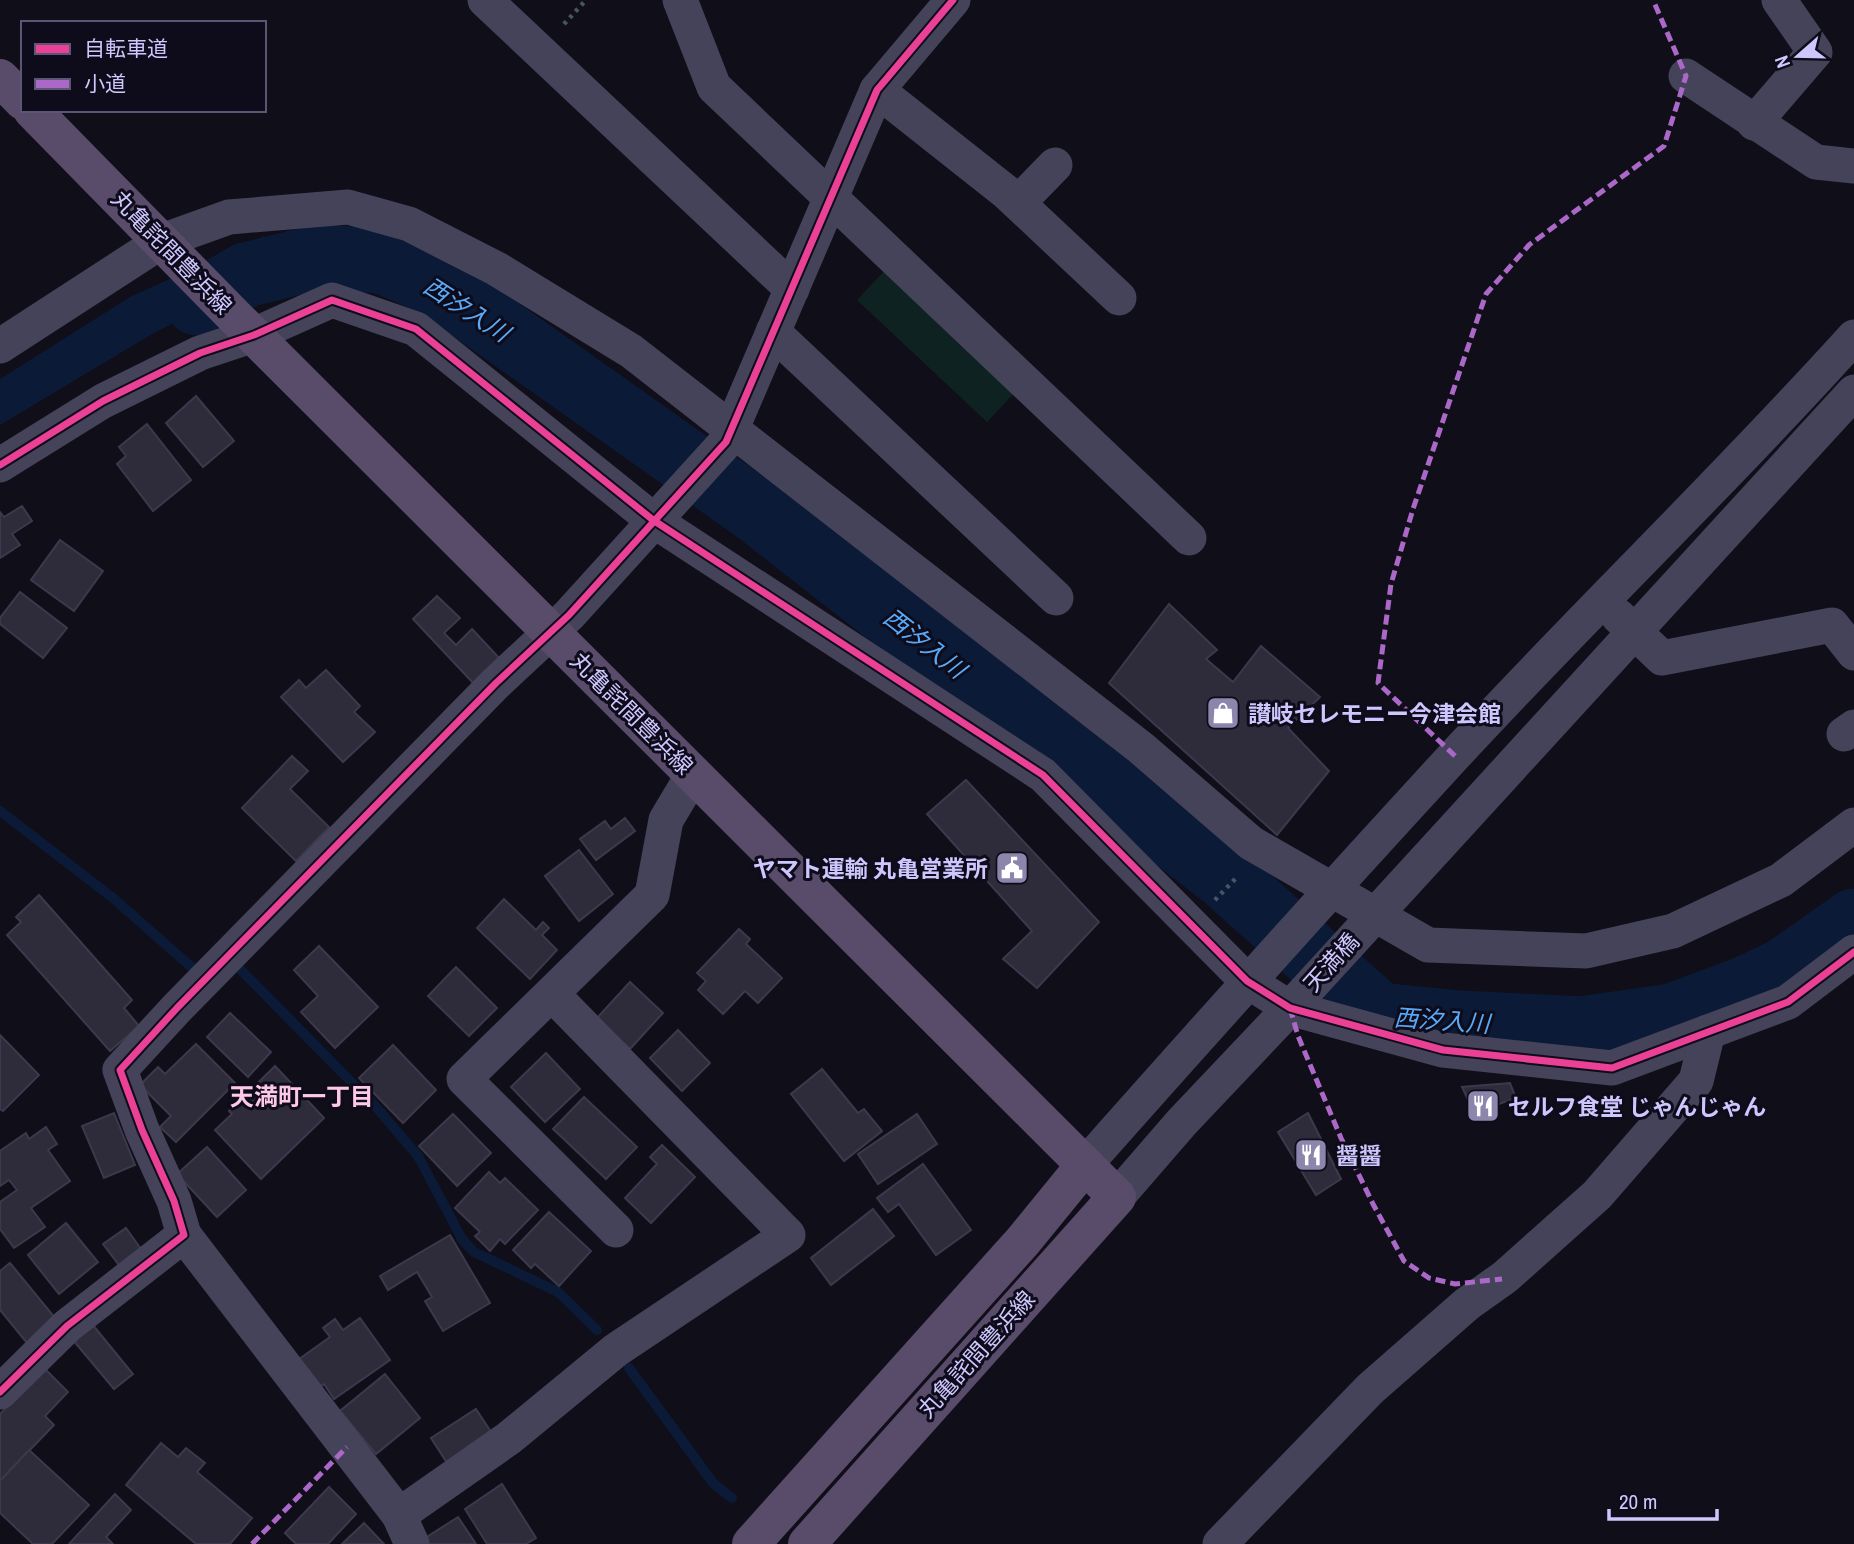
<svg xmlns="http://www.w3.org/2000/svg" width="1854" height="1544" font-family="'Archivo Narrow','Noto Sans JP',sans-serif">
<rect width="100%" height="100%" fill="#100e18"/>
<polygon fill="#0f2222" points="887,268 1017,390 987,422 857,300"/>
<polygon fill="#0b1b37" points="264,236 279,270 154,333 0,425 0,379 130,297"/>
<g fill="none" stroke-linecap="round" stroke-linejoin="round">
<g stroke="#0b1b37" stroke-width="10">
<polyline points="0,811 113,898 197,972 203,966"/>
<polyline points="237,966 376,1107 418,1156 462,1239 474,1252 558,1292 597,1330"/>
<polyline points="629,1368 713,1483 732,1498"/>
</g>
<polyline stroke="#0b1b37" stroke-width="65" points="197,303 246,275 318,257 382,261 434,283 758,512 1226,878 1379,1015 1461,1023 1581,1029 1672,1016 1747,988 1783,971 1854,921"/>
</g>
<g fill="#2e2b3b" stroke="#3c394c" stroke-width="2">
<polygon points="196,396 234,441 203,467 166,423"/>
<polygon points="147,424 191,480 153,511 117,464 126,456 119,447"/>
<polygon points="22,506 32,521 12,534 20,545 0,558 0,512 4,517"/>
<polygon points="60,540 103,571 74,611 31,580"/>
<polygon points="20,592 67,628 43,658 0,624 0,618"/>
<polygon points="437,596 460,618 444,633 456,645 472,629 501,660 475,685 413,619"/>
<polygon points="1169,604 1217,650 1206,659 1233,682 1261,646 1320,697 1288,728 1329,771 1277,835 1109,683"/>
<polygon points="326,670 360,706 354,712 375,732 343,762 281,697 299,680 306,688"/>
<polygon points="292,756 308,771 290,789 329,827 296,861 242,808"/>
<polygon points="966,780 1099,922 1037,988 1003,959 1032,931 927,814"/>
<polygon points="625,818 635,831 596,860 580,839 605,821 611,829"/>
<polygon points="579,850 613,894 579,921 545,876"/>
<polygon points="39,895 132,1000 124,1008 139,1026 110,1051 7,935 21,922 16,917"/>
<polygon points="504,899 536,930 543,922 549,928 542,935 557,950 530,979 477,928"/>
<polygon points="739,929 750,939 746,944 782,978 758,1003 745,991 723,1014 698,990 706,981 697,973"/>
<polygon points="319,946 378,1007 335,1048 301,1012 318,996 294,970"/>
<polygon points="456,967 497,1008 469,1036 428,996"/>
<polygon points="630,982 663,1013 630,1049 597,1018"/>
<polygon points="230,1013 271,1052 248,1077 207,1037"/>
<polygon points="678,1030 710,1063 682,1091 650,1058"/>
<polygon points="0,1035 39,1075 3,1111 0,1109"/>
<polygon points="196,1044 235,1083 176,1142 160,1127 171,1116 140,1085 158,1067 165,1074"/>
<polygon points="393,1045 436,1090 403,1123 359,1078"/>
<polygon points="546,1053 580,1089 545,1122 511,1087"/>
<polygon points="275,1066 324,1118 261,1179 215,1130 232,1114 229,1111"/>
<polygon points="822,1069 858,1113 864,1109 882,1131 844,1161 791,1094"/>
<polygon points="1510,1083 1516,1098 1474,1113 1462,1087"/>
<polygon points="584,1097 637,1147 606,1179 553,1129"/>
<polygon points="114,1113 135,1165 104,1178 82,1126"/>
<polygon points="1308,1113 1341,1179 1316,1195 1278,1132"/>
<polygon points="453,1114 491,1153 457,1186 419,1146"/>
<polygon points="917,1114 937,1144 878,1184 858,1154"/>
<polygon points="46,1127 57,1144 48,1150 70,1181 31,1208 45,1227 14,1248 0,1229 0,1202 17,1190 9,1180 0,1186 0,1151 26,1133 29,1139"/>
<polygon points="662,1145 695,1177 651,1223 625,1198 657,1164 650,1157"/>
<polygon points="207,1147 246,1190 217,1217 177,1174"/>
<polygon points="923,1164 971,1230 936,1255 899,1204 888,1212 877,1198"/>
<polygon points="489,1172 500,1183 505,1178 538,1210 505,1244 500,1239 490,1251 475,1236 480,1232 455,1208"/>
<polygon points="873,1209 894,1236 831,1285 811,1258"/>
<polygon points="549,1212 591,1251 559,1286 535,1264 531,1268 513,1250"/>
<polygon points="66,1223 98,1262 59,1294 28,1255"/>
<polygon points="126,1228 141,1249 119,1265 103,1244"/>
<polygon points="450,1235 490,1303 443,1331 425,1301 432,1297 417,1272 388,1290 380,1276"/>
<polygon points="10,1263 56,1319 27,1343 0,1310 0,1271"/>
<polygon points="360,1318 390,1360 334,1399 324,1384 315,1391 295,1362 330,1337 323,1328 335,1319 343,1330"/>
<polygon points="92,1324 133,1374 114,1389 73,1340"/>
<polygon points="45,1369 68,1392 45,1416 54,1425 0,1481 0,1414"/>
<polygon points="385,1374 420,1418 376,1454 340,1411"/>
<polygon points="476,1409 493,1435 447,1463 431,1438"/>
<polygon points="161,1443 178,1457 186,1448 205,1463 197,1472 252,1518 230,1544 196,1544 126,1485"/>
<polygon points="29,1450 89,1505 52,1544 33,1544 0,1513 0,1481"/>
<polygon points="502,1484 536,1538 526,1544 487,1544 465,1509"/>
<polygon points="329,1487 356,1514 328,1544 296,1544 285,1533"/>
<polygon points="115,1494 131,1510 106,1537 113,1544 69,1544"/>
<polygon points="458,1517 476,1544 424,1544 422,1540"/>
<polygon points="364,1523 384,1544 342,1544"/>
</g>
<g fill="none" stroke-linecap="round" stroke-linejoin="round">
<g stroke="#485562" stroke-width="4.5" stroke-dasharray="3.5 5" stroke-linecap="butt">
<polyline points="564,24 586,0"/>
<polyline points="1215,900 1238,876"/>
</g>
<g stroke="#454359" stroke-width="35">
<polyline points="485,0 792,289"/>
<polyline points="680,0 714,87 1189,538"/>
<polyline points="1686,76 1816,162 1854,166"/>
<polyline points="877,90 1006,192 1119,298"/>
<polyline points="1754,123 1815,52 1779,0"/>
<polyline points="1018,203 1055,165"/>
<polyline points="773,332 1056,598"/>
<polyline points="0,346 162,241 229,217 348,207 409,224 497,269 631,351 1141,748 1251,843 1428,945 1586,951 1673,931 1781,880 1854,825"/>
<polyline points="0,465 103,401 200,353 254,335 332,300 416,329 653,520 1043,775 1247,981 1290,1008 1443,1050 1612,1068 1788,1002 1854,952"/>
<polyline points="1618,616 1662,658 1832,625 1854,653"/>
<polyline points="1844,734 1854,727"/>
<path d="M1085,1165C1207,1027 1330,891 1454,756C1585,614 1725,480 1854,337"/>
<polyline points="1117,1197 1182,1122 1290,1008 1854,392"/>
<polyline points="616,1230 464,1079 652,895 666,820 694,773"/>
<polyline points="184,1235 399,1515 509,1438 616,1350 788,1235 552,994"/>
<polyline points="0,1392 67,1326 184,1235 174,1201 142,1130 120,1070 177,1008 496,683 569,615 726,442 877,90 953,0"/>
<polyline points="399,1515 412,1544"/>
<polyline points="1220,1544 1370,1389 1467,1304 1505,1277 1597,1195 1696,1081 1708,1032"/>
</g>
<g stroke="#594c6a" stroke-width="38">
<polyline points="0,78 23,101"/>
<polyline points="32,110 236,318 1117,1197 807,1544"/>
<polyline points="751,1544 1023,1241 1085,1165"/>
</g>
<g stroke="#ac68c9" stroke-width="5" stroke-dasharray="10 5" stroke-linecap="butt">
<polyline points="1455,756 1378,683 1391,584 1413,509 1486,294 1529,245 1664,146 1686,76 1653,0"/>
<polyline points="1290,1008 1298,1036 1341,1138 1373,1204 1404,1261 1429,1278 1455,1284 1502,1279"/>
<polyline points="252,1544 347,1447"/>
</g>
<defs>
<g id="cycleway">
<polyline points="0,465 103,401 200,353 254,335 332,300 416,329 653,520 1043,775 1247,981 1290,1008 1443,1050 1612,1068 1788,1002 1854,952"/>
<polyline points="0,1392 67,1326 184,1235 174,1201 142,1130 120,1070 177,1008 496,683 569,615 726,442 877,90 953,0"/>
</g>
</defs>
<use href="#cycleway" stroke="#0e0b1b" stroke-width="11"/>
<use href="#cycleway" stroke="#ea4096" stroke-width="7"/>
</g>
<defs>
<symbol id="shop-square" viewBox="-11 -11 22 22"><rect x="-9" y="-9" width="18" height="18" rx="4" fill="#8c86ad" stroke="#0e0b1b"/><path d="M-5-2.5h2.3a2.7 3.5 0 0 1 5.4 0H5L5.5 6h-11ZM-1.5-2.5h3a1.5 2.3 0 0 0-3 0Z" fill="#fff"/></symbol>
<symbol id="civic-square" viewBox="-11 -11 22 22"><rect x="-9" y="-9" width="18" height="18" rx="4" fill="#8c86ad" stroke="#0e0b1b"/><path d="M-.6-6.5H3V-4.5H.6V-3L4-1V1h2V6H-6V1h2V-1L-.6-3ZM-1.2 2.5V6h2.4V2.5Z" fill="#fff"/></symbol>
<symbol id="restaurant-square" viewBox="-11 -11 22 22"><rect x="-9" y="-9" width="18" height="18" rx="4" fill="#8c86ad" stroke="#0e0b1b"/><path d="M-5-6h1v4h1v-4h1v4h1v-4h1v5L-1.5 .5V6h-2V.5L-5-1ZM5-6V6H3V1.5H1.5Q1.5-4 5-6Z" fill="#fff"/></symbol>
</defs>
<g fill-rule="evenodd">
<use href="#shop-square" x="1204" y="694" width="38" height="38"/>
<use href="#civic-square" x="993" y="849" width="38" height="38"/>
<use href="#restaurant-square" x="1464" y="1087" width="38" height="38"/>
<use href="#restaurant-square" x="1292" y="1136" width="38" height="38"/>
</g>
<g text-anchor="middle" dominant-baseline="central" stroke-width="6" stroke-linejoin="round" paint-order="stroke">
<g font-size="23" fill="#cec7fd" stroke="#0e0b1b">
<text transform="translate(172 252) rotate(46)">丸亀詫間豊浜線</text>
<text transform="translate(632 713) rotate(45)">丸亀詫間豊浜線</text>
<text transform="translate(1331 962) rotate(-48)">天満橋</text>
<text transform="translate(976 1354) rotate(-48)">丸亀詫間豊浜線</text>
</g>
<g font-size="23" font-weight="bold" fill="#cec7fd" stroke="#0e0b1b" text-anchor="start">
<text x="1248" y="713">讃岐セレモニー今津会館</text>
<text x="988" y="868" text-anchor="end">ヤマト運輸 丸亀営業所</text>
<text x="1508" y="1106">セルフ食堂 じゃんじゃん</text>
<text x="1336" y="1155">醤醤</text>
</g>
<g font-size="24" font-style="italic" fill="#58abfa" stroke="#0e0b1b">
<text transform="translate(467 309) rotate(33)">西汐入川</text>
<text transform="translate(925 643) rotate(38)">西汐入川</text>
<text transform="translate(1442 1020) rotate(4)">西汐入川</text>
</g>
<g font-size="24" font-weight="bold" fill="#fdc9e9" stroke="#0e0b1b">
<text x="302" y="1096">天満町一丁目</text>
</g>
</g>
<rect x="21" y="21" width="245" height="91" fill="#0e0b1b" stroke="#5b5675" stroke-width="2"/>
<rect x="35" y="44" width="35" height="10" fill="#ea4096" stroke="#5b5675" stroke-width="2"/>
<text x="84" y="56" font-size="21" fill="#cec7fd">自転車道</text>
<rect x="35" y="79" width="35" height="10" fill="#ac68c9" stroke="#5b5675" stroke-width="2"/>
<text x="84" y="91" font-size="21" fill="#cec7fd">小道</text>
<g transform="translate(1798 56) rotate(250)" stroke="#0e0b1b" stroke-width="5" paint-order="stroke">
<path d="M0-5L12 26L0 18L-12 26Z" fill="#cec7fd"/>
<text y="-10" font-size="19" font-weight="bold" text-anchor="middle" fill="#cec7fd">N</text>
</g>
<path d="M1609 1509v10h108v-10" fill="none" stroke="#cec7fd" stroke-width="3.5"/>
<text x="1619" y="1509" font-size="21" fill="#cec7fd" stroke="#0e0b1b" stroke-width="5" paint-order="stroke">20 m</text>
</svg>
